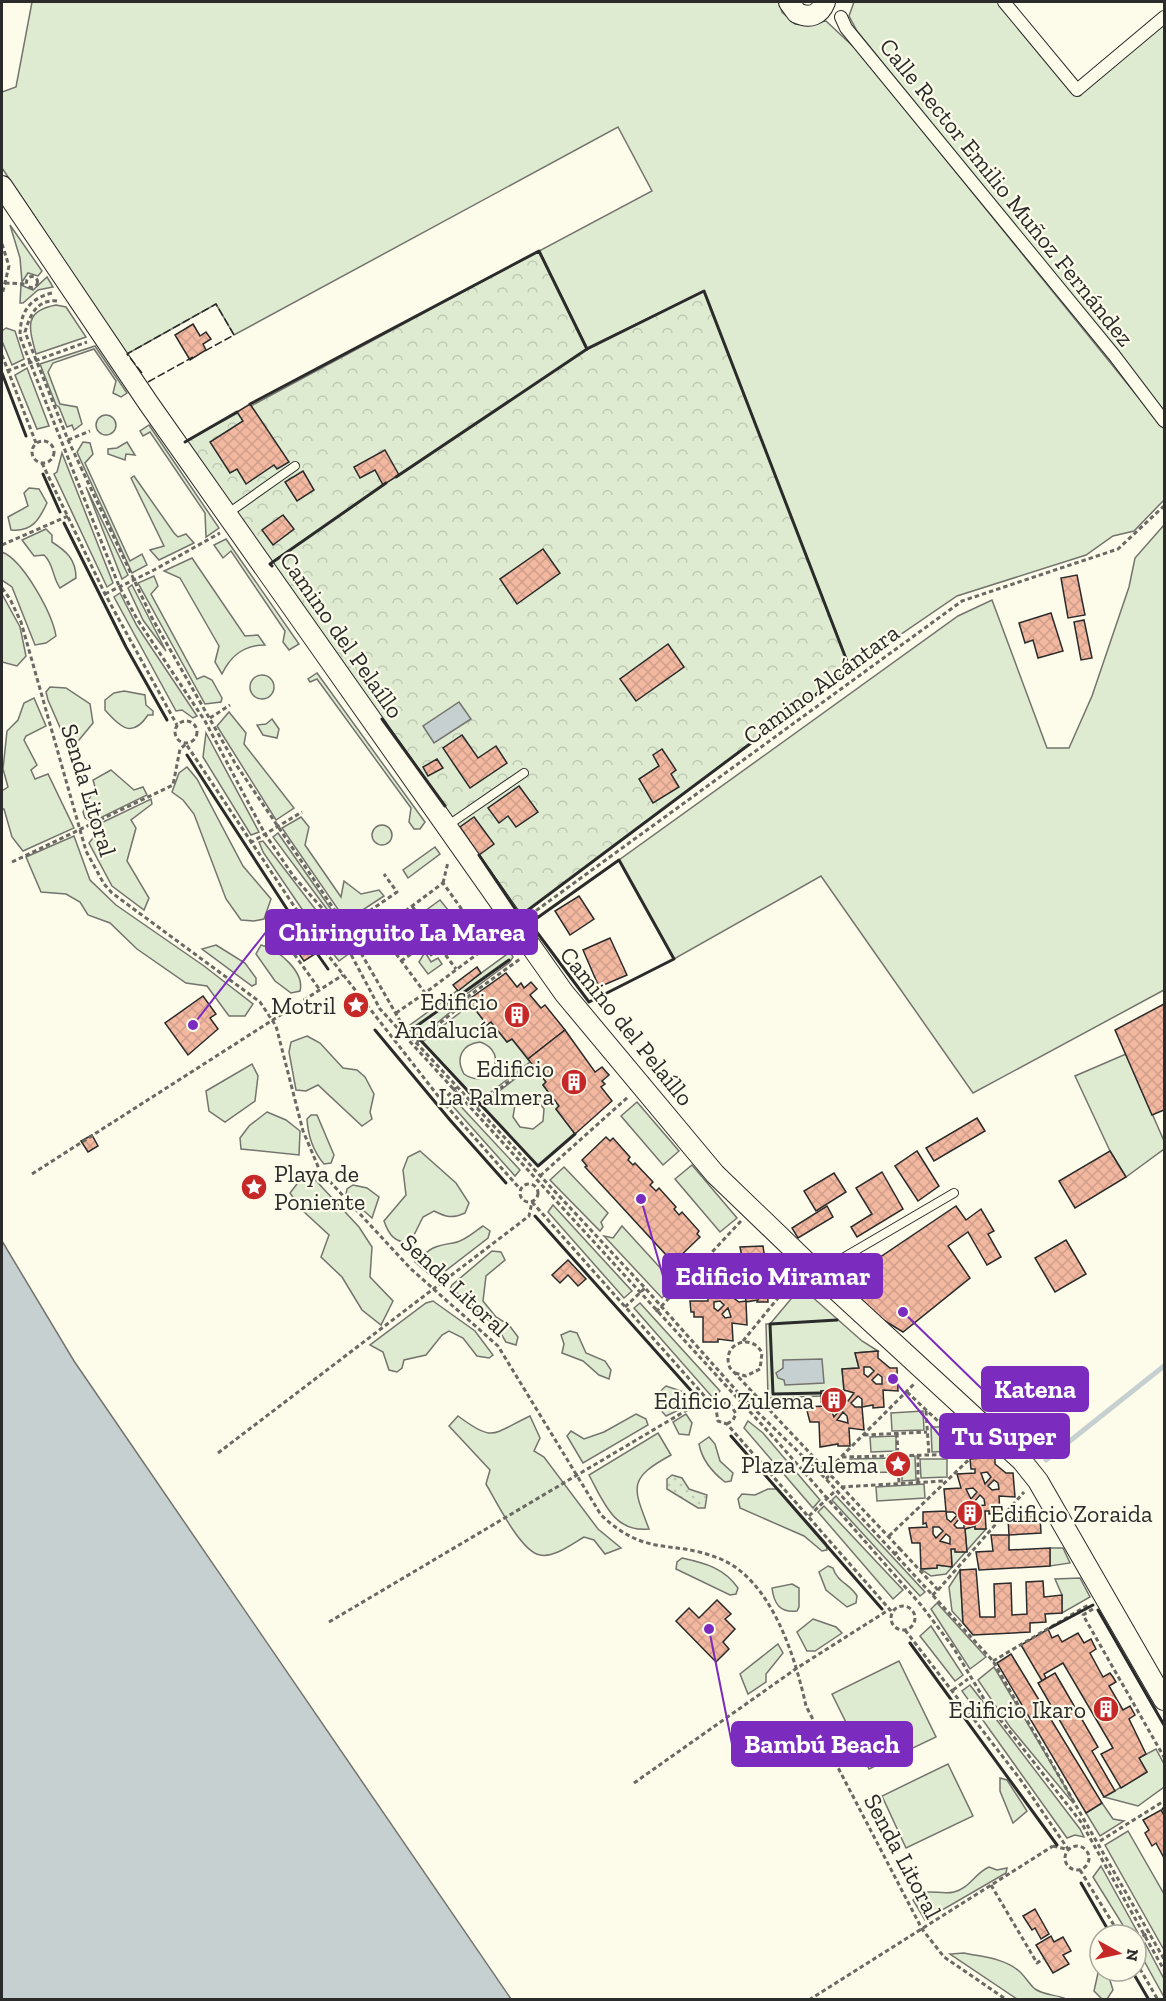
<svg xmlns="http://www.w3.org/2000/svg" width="1166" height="2001" font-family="'Zilla Slab',serif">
<defs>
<pattern id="park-crowns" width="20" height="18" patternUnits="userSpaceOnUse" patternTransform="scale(1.5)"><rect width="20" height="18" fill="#deebd1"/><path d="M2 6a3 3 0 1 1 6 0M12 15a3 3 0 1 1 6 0" fill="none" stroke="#bfcab4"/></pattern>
<pattern id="garden-dots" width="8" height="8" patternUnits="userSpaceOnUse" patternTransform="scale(1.5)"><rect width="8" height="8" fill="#deebd1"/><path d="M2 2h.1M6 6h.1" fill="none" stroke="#bfcab4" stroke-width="1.8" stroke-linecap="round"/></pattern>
<pattern id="building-cross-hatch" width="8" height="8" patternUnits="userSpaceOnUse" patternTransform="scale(1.5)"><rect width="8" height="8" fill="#f2b8a0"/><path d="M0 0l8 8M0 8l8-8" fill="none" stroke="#d09e8a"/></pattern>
</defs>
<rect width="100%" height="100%" fill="#fdfbea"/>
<g fill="#deebd1" stroke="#74746e" stroke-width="1.5" fill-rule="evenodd">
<polygon points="32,2 779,2 782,12 795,24 826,21 858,51 1164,429 1164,500 1134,531 1113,536 1086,555 957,596 850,669 704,291 587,349 539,251 652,191 618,127 234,335 216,304 127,354 2,168 2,92 16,87"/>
<polygon points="854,2 1003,2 1077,90 1164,17 1164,411 857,31 849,16"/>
<polygon points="10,225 42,271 38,276 28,273 22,282 20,258"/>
<polygon points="47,277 53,287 38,290 23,303 20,303 21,285 33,290"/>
<path d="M56,305L66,307L86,337L36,354C29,328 23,311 56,305Z"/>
<polygon points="6,328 15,331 24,359 12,365 2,341 2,331"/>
<polygon points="95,346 127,393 121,397 113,393 116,381 94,349 53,363 48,372 60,404 77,407 82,424 74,430 72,425 67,427 59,407 56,405 40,364"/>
<polygon points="27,368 49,426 37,429 15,375"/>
<circle cx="106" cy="425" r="10"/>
<polygon points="149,425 219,528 206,537 205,513 150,432 143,436 140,431"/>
<polygon points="83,442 90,443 93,454 85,463 130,561 142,554 147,565 132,573 77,452"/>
<polygon points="127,442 135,455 126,454 125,460 108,454 108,449 117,448"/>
<polygon points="62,453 113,583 107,587 54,474 57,472"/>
<polygon points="134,476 174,533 178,537 186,534 194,543 159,560 150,550 164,546 131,478"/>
<polygon points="86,487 128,575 122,579"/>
<path d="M29,488L39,489L47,503C39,520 32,532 11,530L8,517L28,506L24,493Z"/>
<polygon points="1164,525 1164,990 973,1093 821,876 674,959 619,860 958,616 992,600 1047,748 1069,748 1092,696 1129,587 1135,558"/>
<path d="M46,529L52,535V542C66,551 76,559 76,578L60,588C52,577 54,564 44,555L34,556L22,540Z"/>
<polygon points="226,539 299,644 289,650 283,642 285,631 231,551 223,558 214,545"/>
<path d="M2,552C23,560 52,613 56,636L46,643L35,645L12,587L2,580Z"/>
<path d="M192,558L245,636L258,635L265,645C244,645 231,655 222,674L215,662L219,646L180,578L164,571Z"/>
<polygon points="154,576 158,586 151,594 197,679 204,676 212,680 222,698 221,702 205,704 138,583"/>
<polygon points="132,585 166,651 143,620 128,588"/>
<polygon points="120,593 137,626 197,716 193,718 182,710 176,711 114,597"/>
<polygon points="2,594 20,627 26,656 17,666 2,662"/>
<polygon points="317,673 425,822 420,829 414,829 409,822 411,808 317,679 310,682 308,679"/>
<circle cx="262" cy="687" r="12"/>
<polygon points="50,687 66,688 90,704 93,723 79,740 69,748 48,700 46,692"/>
<path d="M124,691L145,695L146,705L153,711V715H148C132,739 120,727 105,710V700L114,693Z"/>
<polygon points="34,698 46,726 26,736 24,740 37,765 31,770 35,779 48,774 74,828 23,851 12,837 4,809 2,809 2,791 8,787 3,769 7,731 18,720 24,703"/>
<polygon points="229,712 246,733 244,744 294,808 276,820 217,726"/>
<polygon points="272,719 279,729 277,738 263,735 257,725 266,724"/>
<polygon points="206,733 259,832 251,835 203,757"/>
<polygon points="187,767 197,779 243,866 271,899 264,919 254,921 241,920 226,899 194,814 183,800 172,792 179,773"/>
<polygon points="111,770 134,790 143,787 147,795 92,822 85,818 83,812 95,787 93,780"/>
<polygon points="151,799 152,804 131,820 136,828 127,861 149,898 144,910 112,886 89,843 100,829 99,824"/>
<polygon points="301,817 309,827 305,845 341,897 344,881 361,894 379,890 384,896 346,921 282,828"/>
<circle cx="382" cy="835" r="10"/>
<polygon points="278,833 340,922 338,924 273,837"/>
<polygon points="74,836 90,880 116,905 204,966 253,1004 245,1016 229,1016 207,986 186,983 137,949 110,923 88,915 80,902 66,894 41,892 26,857"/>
<polygon points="263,841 332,931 323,940 263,852 259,842"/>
<polygon points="435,847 440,854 408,878 403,870"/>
<polygon points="440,900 449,911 444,921 438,912 430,919 425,911"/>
<polygon points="337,936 347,955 339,961 327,946"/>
<polygon points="216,945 245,963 256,978 256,984 252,986 202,949"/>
<path d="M261,945C278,949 305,972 300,991L291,993L275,981L256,954Z"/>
<polygon points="425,952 431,962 438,958 442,964 428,974 419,962"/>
<polygon points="510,952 513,957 510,962 464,996 460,1004 419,1038 410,1025"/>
<path d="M471,1004L487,1024L491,1022L507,1042L512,1039L530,1062L478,1102L422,1042ZM480,1042C511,1052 490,1092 464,1074C455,1058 462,1044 480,1042Z"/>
<polygon points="307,1036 320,1043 343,1068 357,1070 365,1077 374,1094 370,1112 372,1119 362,1126 318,1085 306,1091 296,1090 289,1052 291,1042"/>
<polygon points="1126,1054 1164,1141 1164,1149 1126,1177 1110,1151 1075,1076"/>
<polygon points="252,1064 258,1076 255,1101 225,1122 209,1111 206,1091"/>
<path d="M533,1065L546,1082L543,1085L559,1106L556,1109L575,1134L538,1166L481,1105ZM525,1097L537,1099L544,1109L543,1121L533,1129L520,1127L513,1117L515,1105Z"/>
<polygon points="454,1099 520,1170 515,1176 450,1103"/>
<polygon points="637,1102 679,1151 663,1165 621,1116"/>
<polygon points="267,1112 286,1120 300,1131 299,1155 241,1149 240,1138 249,1126"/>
<path d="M311,1115H317L334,1155L331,1163L324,1164C313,1151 308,1136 307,1119Z"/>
<path d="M420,1151L456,1183L469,1203L465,1213C452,1219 446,1217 434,1211L423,1217L410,1243C394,1242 389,1235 384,1221L406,1195L403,1170L408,1157Z"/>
<polygon points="692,1165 737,1218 720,1232 675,1179"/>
<polygon points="564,1167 608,1213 601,1222 603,1227 600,1231 550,1180"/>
<polygon points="307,1171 359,1227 372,1247 370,1277 393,1301 381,1325 362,1310 342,1277 321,1257 329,1235 302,1210 290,1193"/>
<polygon points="353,1185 367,1188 379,1197 372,1218 346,1195 347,1189"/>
<polygon points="553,1205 632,1291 624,1298 548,1212"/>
<path d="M483,1226L490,1231L488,1238L435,1279L415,1262C431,1248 433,1246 453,1243C464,1242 475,1231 483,1226Z"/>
<polygon points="622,1226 675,1284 662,1298 604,1236 613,1238"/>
<polygon points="492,1251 501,1252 505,1260 486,1276 483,1301 496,1317 509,1325 518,1337 516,1345 506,1342 497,1327 472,1307 473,1302 467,1296 449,1291 452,1285"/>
<polygon points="801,1287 862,1341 878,1351 855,1353 859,1368 842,1369 844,1390 821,1391 821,1396 771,1398 768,1397 766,1324 770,1324"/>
<polygon points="433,1301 475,1331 493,1355 489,1358 477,1356 463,1338 449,1331 442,1335 426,1355 404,1360 402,1368 397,1372 389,1370 383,1352 370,1345 426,1303"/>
<polygon points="640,1303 720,1391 713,1398 634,1308"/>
<polygon points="570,1331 577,1333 586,1353 605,1361 611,1370 609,1379 599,1375 583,1361 562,1353 564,1344 561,1335"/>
<path d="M666,1386L684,1392L687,1399L685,1407L666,1416C657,1407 654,1395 666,1386Z"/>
<polygon points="923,1411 924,1430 892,1431 891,1413"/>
<polygon points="636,1414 646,1419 648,1425 583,1463 567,1436 571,1431 584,1439 604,1432"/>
<polygon points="686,1414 692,1423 689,1435 679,1434 673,1422"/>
<path d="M458,1416C494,1443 492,1434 530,1416L540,1438L534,1451L544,1457L598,1529L621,1548L605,1554L594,1540L584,1537C572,1544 554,1558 540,1555C521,1552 496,1501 486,1484L490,1470L449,1426Z"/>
<polygon points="748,1421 763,1433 820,1500 813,1508 744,1428"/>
<polygon points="931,1427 941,1427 954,1440 957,1451 932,1452"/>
<path d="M658,1433L671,1455C627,1479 633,1487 649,1529C614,1533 603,1501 589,1475Z"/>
<polygon points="896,1436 896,1451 871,1452 870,1437"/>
<path d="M709,1437L715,1444L720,1461L733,1473L731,1481L725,1482C712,1472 702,1460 699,1444Z"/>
<polygon points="915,1456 916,1480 902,1481 902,1457"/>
<polygon points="895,1458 895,1472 851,1473 850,1459"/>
<polygon points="920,1459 947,1459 947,1477 921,1478"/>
<polygon points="924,1484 925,1498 877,1501 876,1487"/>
<polygon points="768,1489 778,1489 826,1543 827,1550 822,1551 804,1536 740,1508 738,1499 742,1494 755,1495"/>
<polygon points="836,1496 925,1592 920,1596 832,1500"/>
<polygon points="824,1506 903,1590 893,1599 818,1512"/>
<polygon points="975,1526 975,1529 986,1529 946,1574 931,1576 921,1569 937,1568 937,1565 952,1567 951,1549 955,1549 956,1552 967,1551 965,1529"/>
<polygon points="1050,1548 1063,1548 1070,1563 1050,1566"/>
<path d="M682,1558C705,1563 724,1568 738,1588L736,1594L730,1595L676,1569L677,1562Z"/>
<path d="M828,1566L833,1568C837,1582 850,1584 857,1596L856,1603L847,1607L826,1590L819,1572Z"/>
<polygon points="960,1570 963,1623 952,1611 949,1587"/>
<polygon points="1080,1578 1090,1597 1062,1613 1062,1595 1055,1579"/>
<path d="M792,1584L799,1588V1607L797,1611C780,1613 774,1604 772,1588Z"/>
<polygon points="937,1603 986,1657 970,1669 931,1609"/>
<polygon points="813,1619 836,1627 842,1633 815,1651 807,1651 797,1632"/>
<polygon points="931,1626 963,1675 955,1681 920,1636"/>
<polygon points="778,1644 783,1653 766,1674 766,1682 748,1694 740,1674"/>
<polygon points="899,1661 936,1737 869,1769 832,1694"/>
<polygon points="994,1667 1074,1802 1073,1803 1010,1727 978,1680"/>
<polygon points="970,1685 1080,1829 1084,1837 1075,1835 1067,1838 962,1691"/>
<polygon points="1156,1749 1164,1764 1164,1787 1138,1806 1104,1797 1147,1772 1139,1758"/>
<polygon points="948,1764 973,1816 906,1848 882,1796"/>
<polygon points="1000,1778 1007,1780 1027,1811 1013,1823 1000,1791"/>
<polygon points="1102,1803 1113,1819 1124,1821 1100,1836 1086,1813"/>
<polygon points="1128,1831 1164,1894 1164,1950 1105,1845"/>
<polygon points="1101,1866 1138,1933 1129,1935 1093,1877"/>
<path d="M989,1867L997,1870L1007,1868L1006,1873L925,1920L913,1900C926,1885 938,1896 954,1892C970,1888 975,1873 989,1867Z"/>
<polygon points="1145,1943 1164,1979 1164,1997 1137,1948"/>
<path d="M964,1953C982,1957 1004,1958 1019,1971C1025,1976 1029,1984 1035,1989C1046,1996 1055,1994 1066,1999H1017L950,1954Z"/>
<polygon points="1100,1964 1100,1971 1107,1971 1113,1990 1107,1999 1102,1999 1094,1991"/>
</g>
<polygon fill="url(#park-crowns)" stroke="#74746e" stroke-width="1.5" points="539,251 587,348 704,291 850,669 520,916 184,442"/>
<polygon fill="url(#garden-dots)" stroke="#74746e" stroke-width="1.5" points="672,1475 682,1478 689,1489 707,1495 705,1508 698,1508 667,1489 667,1479"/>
<g fill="#c7d0d0" stroke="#74746e" stroke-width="1.5">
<polygon points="459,702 471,719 434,743 423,726"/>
<polygon points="2,1241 74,1361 511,1999 2,1999"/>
<polygon points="822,1359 824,1383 785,1385 784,1380 778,1378 776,1373 783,1368 783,1360"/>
</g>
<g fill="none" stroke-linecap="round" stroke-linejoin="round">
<polyline stroke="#c7d0d0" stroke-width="5" points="1046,1460 1164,1366"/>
</g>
<g fill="url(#building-cross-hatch)" stroke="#2b2b2b" stroke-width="1.5" fill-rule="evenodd">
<polygon points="193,324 200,336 206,332 211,339 203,344 206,350 190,360 175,335"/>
<polygon points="250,404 289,462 277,469 274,465 246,484 237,469 230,473 210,442 243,421 237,412"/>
<polygon points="385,450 399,475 383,485 375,470 360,478 354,467"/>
<polygon points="303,471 314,490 297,501 285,482"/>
<polygon points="283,515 294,529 273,545 262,530"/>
<polygon points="543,549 560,573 517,604 500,579"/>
<polygon points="1077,575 1085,615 1068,618 1061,578"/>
<polygon points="1051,613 1063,651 1038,658 1033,640 1025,643 1019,623"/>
<polygon points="1084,620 1092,658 1081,660 1074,622"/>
<polygon points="668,644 684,667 636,701 620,679"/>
<polygon points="462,735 478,758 496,746 507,763 470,788 443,748"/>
<polygon points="662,749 676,770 671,774 679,787 653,803 639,779 659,766 653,755"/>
<polygon points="437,759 443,768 428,776 423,767"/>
<polygon points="519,786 538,812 516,827 508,816 499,823 488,808"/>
<polygon points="474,817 494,844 479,855 460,827"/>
<polygon points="579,896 594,919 570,935 555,911"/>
<polygon points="295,926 315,954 304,961 285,934"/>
<polygon points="610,938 627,975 599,987 583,950"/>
<polygon points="477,967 481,973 458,991 453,985"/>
<polygon points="506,973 517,987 521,983 524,988 531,982 537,989 530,995 541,1008 545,1005 565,1030 528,1059 512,1039 507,1042 491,1022 487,1025 468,1000"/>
<polygon points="203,996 216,1014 210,1018 218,1029 188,1055 165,1023"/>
<polygon points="1164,1004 1164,1110 1152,1115 1115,1030"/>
<polygon points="565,1030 595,1072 602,1067 609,1075 602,1081 605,1084 601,1087 612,1101 575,1134 556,1109 559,1106 543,1085 546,1082 528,1059"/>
<polygon points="977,1118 985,1131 934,1161 926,1148"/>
<polygon points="92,1135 98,1146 88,1152 81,1141"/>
<polygon points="606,1137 610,1141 613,1138 630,1157 628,1160 633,1165 635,1163 653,1182 650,1185 656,1191 659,1188 676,1207 674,1209 679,1215 682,1212 699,1231 697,1234 700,1237 675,1261 670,1256 668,1257 585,1167 587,1166 582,1160"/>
<polygon points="917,1151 939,1186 918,1201 895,1166"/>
<polygon points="1110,1151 1126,1177 1075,1208 1059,1181"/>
<polygon points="882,1172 903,1209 857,1237 851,1227 872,1214 856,1188"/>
<polygon points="834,1173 846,1192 816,1211 804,1191"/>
<polygon points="827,1206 833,1217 798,1238 792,1228"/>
<polygon points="956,1206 966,1220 981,1209 994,1231 988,1234 1001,1257 987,1265 968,1232 948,1246 970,1278 903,1332 875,1315 854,1292 877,1274 870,1264"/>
<polygon points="1066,1240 1086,1274 1055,1292 1035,1258"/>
<path d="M763,1246L764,1253L775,1263L781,1262L782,1287L767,1285L768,1302H757L758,1300L746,1302L747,1325L732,1323L733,1341L718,1339V1342H703V1317H694V1312H691L690,1301H708V1297H705L704,1285H728L729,1274H726L725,1263L743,1262L740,1247ZM756,1262L759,1265L753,1272L749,1269L748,1263ZM761,1268L765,1271L766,1278L759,1279L755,1275ZM734,1285L738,1289L732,1296L728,1292V1286ZM741,1291L745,1295L746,1301L739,1302L735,1299ZM720,1301L724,1305L718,1311L714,1308V1302ZM728,1308L731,1317L725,1318L722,1314Z"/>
<polygon points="568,1260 586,1279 578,1286 568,1275 560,1283 552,1275"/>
<path d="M878,1351V1358L890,1368H897L898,1391L883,1390L884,1407L873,1408V1405L862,1407L864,1430L849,1428L850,1446H838V1444L820,1447L819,1422H810L806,1407L825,1406L824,1402H821V1391L844,1390L842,1369L859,1368L855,1353ZM864,1367H870L874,1371L868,1377L864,1374ZM878,1374L882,1377V1384H876L872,1380ZM844,1390L854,1393L848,1401L844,1398ZM858,1396L862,1399V1407H855L851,1403ZM837,1406L840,1409L834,1417L830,1407ZM843,1412L847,1416L848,1423L837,1420Z"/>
<path d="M995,1457V1464L1006,1473H1013L1015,1497L999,1496L1000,1513L989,1514V1511H985L986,1529H975V1526L965,1529L967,1552H955V1549H951L952,1567L937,1565V1568L921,1569L920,1543H912L909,1528L927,1527L926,1523L923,1524V1512L946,1511L944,1489L961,1488L957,1474L975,1473V1469H971L970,1459ZM987,1472L991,1477L985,1484L981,1473ZM994,1480L998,1483L999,1489L992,1490L988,1486ZM973,1488L977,1492L971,1499L966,1489ZM980,1495L984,1499L985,1505L978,1506L974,1502ZM946,1512H953L957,1515L951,1522L947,1519ZM960,1518L964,1521V1528H957L954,1525ZM933,1527H939L943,1531L936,1538L933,1534ZM946,1534L950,1537V1544L940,1541Z"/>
<polygon points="1040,1516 1041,1533 1009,1535 1008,1518"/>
<polygon points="991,1535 1009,1535 1009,1550 1050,1548 1050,1566 979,1570 976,1552 993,1551"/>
<polygon points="976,1569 980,1617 995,1617 994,1584 1011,1583 1012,1615 1027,1614 1026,1582 1043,1581 1044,1597 1062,1595 1062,1613 1045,1614 1046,1622 1030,1623 1030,1632 973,1635 963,1623 960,1570"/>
<polygon points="717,1600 731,1614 725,1619 735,1629 723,1642 729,1649 716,1662 676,1621 689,1608 699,1618"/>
<polygon points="1048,1629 1052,1638 1058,1635 1062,1642 1078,1633 1084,1643 1091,1639 1096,1649 1090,1653 1103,1677 1110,1673 1113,1677 1116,1682 1109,1686 1123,1710 1130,1706 1135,1715 1129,1719 1146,1754 1139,1758 1147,1772 1121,1788 1101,1754 1113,1748 1063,1663 1044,1674 1046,1678 1042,1681 1021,1645"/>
<polygon points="1011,1654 1102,1803 1086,1813 997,1663"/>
<polygon points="1055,1673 1098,1747 1092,1751 1115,1791 1104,1797 1038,1683"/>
<polygon points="1161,1810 1164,1815 1164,1858 1156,1843 1152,1846 1145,1833 1149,1830 1143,1820"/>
<polygon points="1035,1909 1049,1934 1041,1939 1035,1928 1032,1930 1023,1916"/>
<polygon points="1051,1936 1054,1942 1063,1937 1071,1951 1063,1955 1069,1964 1053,1973 1036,1945"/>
</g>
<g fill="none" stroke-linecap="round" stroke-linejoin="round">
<defs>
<g id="service">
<polyline points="227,514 295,466"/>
<polyline points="447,826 524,773"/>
<polyline points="822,1275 829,1266 954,1193"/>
</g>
<g id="pedestrian">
<polyline points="1004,2 1077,90 1164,17"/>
<polyline points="841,17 846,28 1114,355 1164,421"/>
</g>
<g id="tertiary">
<path d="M789,2L797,13C810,19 820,15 825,2"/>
<polyline points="2,186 149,404 564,993 715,1174 821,1276 1022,1461 1038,1481 1164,1700"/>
</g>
</defs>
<use href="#service" stroke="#2b2b2b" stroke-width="10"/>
<use href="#pedestrian" stroke="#2b2b2b" stroke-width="14"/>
<use href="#tertiary" stroke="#2b2b2b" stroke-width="22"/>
<g stroke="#6a6964" stroke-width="3" stroke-dasharray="4.5 3" stroke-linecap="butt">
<polyline points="2,244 9,266 2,295"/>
<circle cx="32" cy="282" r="5.5"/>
<polyline points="5,283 26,284"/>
<path d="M52,293C28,299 20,313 20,337L119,586L137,619L205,721L265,834L294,877L322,908L339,932L380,1009L775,1439L921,1605L953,1647L984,1699L1081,1822L1164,1970"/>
<path d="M57,301C37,299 30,315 25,332L68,440L152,618L235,763L346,927L407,1033L645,1288L743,1398L826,1479L993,1661L1164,1959"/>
<polyline points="2,355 36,443"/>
<polyline points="7,371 87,342"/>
<polyline points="68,440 90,431"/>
<circle cx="43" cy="452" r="11"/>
<polyline points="42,463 105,594 177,725"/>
<polyline points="2,545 68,516"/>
<path d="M2,588L10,599L21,622L86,851L104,884L112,893L260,1002L276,1026L303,1131L320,1171L411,1269L498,1346L601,1515C647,1558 670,1539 718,1558C771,1578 795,1656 806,1706L922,1929L944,1957L1007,2000"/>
<polyline points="105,594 154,570 220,533"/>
<polyline points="210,718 230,705"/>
<circle cx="186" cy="732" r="11"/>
<polyline points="250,843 302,812"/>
<polyline points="12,862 173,785 180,749 186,744 320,945 442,1101 521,1190"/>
<polyline points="443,883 448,862"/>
<polyline points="412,906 427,927"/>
<polyline points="530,915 962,601 1118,549 1164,506"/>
<polygon points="438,919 453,941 432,956 416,934"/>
<polyline points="445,929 465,915"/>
<polyline points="281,936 320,990"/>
<polyline points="320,945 397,892 384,874"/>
<polyline points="488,946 501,936"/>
<polyline points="357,947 443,883 488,946 425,993 366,913"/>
<polyline points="441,949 456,969"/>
<polyline points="401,961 424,945"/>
<polyline points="396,1013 425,993"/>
<polyline points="417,1042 462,1005 466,998 520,959"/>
<polyline points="442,1101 458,1086"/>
<polyline points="476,1107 530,1065"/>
<polyline points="32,1174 343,975"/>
<polyline points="540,1176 628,1097"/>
<circle cx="529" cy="1193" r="9"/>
<polyline points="532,1202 716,1409"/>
<polyline points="625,1307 645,1288"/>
<polyline points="656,1312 741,1221"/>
<polyline points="743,1341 795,1277"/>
<path d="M735,1373L746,1376L760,1369L762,1353C751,1331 720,1345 730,1368L900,1549"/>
<polyline points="907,1392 973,1454"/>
<polyline points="743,1398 751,1390"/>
<polyline points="926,1411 929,1455"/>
<polyline points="727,1424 733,1420 736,1414 731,1405 724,1403 716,1409 718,1421 727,1424 892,1612"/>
<polyline points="897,1433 899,1484"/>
<polyline points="864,1435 927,1432"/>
<polyline points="218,1453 529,1216 532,1202"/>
<polyline points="918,1455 918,1483"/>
<polyline points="842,1457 973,1454"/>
<polyline points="826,1479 828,1477 826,1472 914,1384"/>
<polyline points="841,1487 944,1481"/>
<polyline points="809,1516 835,1491"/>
<polyline points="889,1536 980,1449"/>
<polyline points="894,1555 900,1549 938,1590 930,1597"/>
<polyline points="938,1590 1024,1492"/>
<circle cx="903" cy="1618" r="12"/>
<polyline points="1093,1609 1083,1615 1164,1757"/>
<polyline points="329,1622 692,1407 716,1409"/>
<polyline points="905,1630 1020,1779 1068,1849"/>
<polyline points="993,1661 1090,1604"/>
<polyline points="953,1690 968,1679"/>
<polyline points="634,1783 797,1668 890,1609"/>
<polyline points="1100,1841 1164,1801"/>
<circle cx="1077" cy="1858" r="12"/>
<polyline points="1053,1846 1066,1849"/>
<polyline points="1080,1870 1120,1935"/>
<polyline points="991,1885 1037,1963 1043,1959"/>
<polyline points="1136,1940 1150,1932"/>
<polyline points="1136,1962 1158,2000"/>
</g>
<use href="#service" stroke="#fdfbea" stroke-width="8"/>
<use href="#pedestrian" stroke="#fdfbea" stroke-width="12"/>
<use href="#tertiary" stroke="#fdfbea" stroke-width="20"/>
<polyline stroke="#6a6964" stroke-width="3" stroke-dasharray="4.5 3" stroke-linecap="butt" points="809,2000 1053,1846"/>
<g stroke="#2b2b2b" stroke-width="1.5" stroke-dasharray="8 3" stroke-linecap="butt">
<polyline points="142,373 127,354 216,304 234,335 203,352"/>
<polyline points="148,382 193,357"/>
</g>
<g stroke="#2b2b2b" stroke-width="3">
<polyline points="2,373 26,436"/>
<polyline points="250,404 539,251 587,349"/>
<polyline points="185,442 237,412"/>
<polyline points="43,474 60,512"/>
<polyline points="396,477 587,349 704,291 850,669 520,916 479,855"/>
<polyline points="64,523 126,647 167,720"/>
<polyline points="272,566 270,564 386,483"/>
<polyline points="382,719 445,806"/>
<polyline points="187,755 296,923"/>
<polygon points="619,860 674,959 589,1002 530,923"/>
<polyline points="299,928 328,969"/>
<polyline points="509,960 411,1030 538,1166 575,1134"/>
<polyline points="375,1030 450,1120 506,1183"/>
<polyline points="535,1216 703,1404"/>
<polyline points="821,1393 773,1394 770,1324 837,1320"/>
<polyline points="731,1436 882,1609"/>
<polyline points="1098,1610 1164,1725"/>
<polyline points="1050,1628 1093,1605"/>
<polyline points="910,1643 1057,1845"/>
<polyline points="1163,1809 1164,1808"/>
<polyline points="1081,1883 1111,1935"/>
<polyline points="1132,1971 1149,2000"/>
</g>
</g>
<defs>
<symbol id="sight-disc" viewBox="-11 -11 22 22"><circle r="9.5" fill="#c62828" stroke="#fdfbea"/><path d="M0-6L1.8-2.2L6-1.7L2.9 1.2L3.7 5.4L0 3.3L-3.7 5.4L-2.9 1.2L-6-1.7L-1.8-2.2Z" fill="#fff"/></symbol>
<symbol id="building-disc" viewBox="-11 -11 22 22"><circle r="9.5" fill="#c62828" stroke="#fdfbea"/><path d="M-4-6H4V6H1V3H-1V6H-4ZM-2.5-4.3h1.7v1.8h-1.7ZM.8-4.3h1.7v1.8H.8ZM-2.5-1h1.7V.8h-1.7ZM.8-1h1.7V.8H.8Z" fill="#fff"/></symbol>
</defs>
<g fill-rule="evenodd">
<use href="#sight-disc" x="341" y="990" width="30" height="30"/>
<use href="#building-disc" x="502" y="1000" width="30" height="30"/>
<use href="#building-disc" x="559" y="1067" width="30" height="30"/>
<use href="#sight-disc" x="239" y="1172" width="30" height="30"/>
<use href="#building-disc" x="819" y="1385" width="30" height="30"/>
<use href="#sight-disc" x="883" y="1449" width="30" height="30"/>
<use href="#building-disc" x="955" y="1498" width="30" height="30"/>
<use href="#building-disc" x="1091" y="1694" width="30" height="30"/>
</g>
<g text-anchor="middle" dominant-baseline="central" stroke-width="4.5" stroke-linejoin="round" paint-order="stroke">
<g font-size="24" fill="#2b2b2b" stroke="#fdfbea">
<text transform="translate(1007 192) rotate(51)">Calle Rector Emilio Muñoz Fernández</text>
<text transform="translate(342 635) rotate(55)">Camino del Pelaíllo</text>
<text transform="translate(821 684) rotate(-36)">Camino Alcántara</text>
<text transform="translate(89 790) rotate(73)">Senda Litoral</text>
<text transform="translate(627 1026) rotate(51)">Camino del Pelaíllo</text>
<text transform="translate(455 1285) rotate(43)">Senda Litoral</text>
<text transform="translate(903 1856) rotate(62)">Senda Litoral</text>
</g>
<g font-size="24" fill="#2b2b2b" stroke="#fdfbea" text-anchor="end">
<text x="498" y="1001">Edificio<tspan x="498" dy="28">Andalucía</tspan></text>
<text x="336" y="1005">Motril</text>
<text x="554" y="1068">Edificio<tspan x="554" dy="28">La Palmera</tspan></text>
<text x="274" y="1173" text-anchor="start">Playa de<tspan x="274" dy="28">Poniente</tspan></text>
<text x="814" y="1400">Edificio Zulema</text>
<text x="878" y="1464">Plaza Zulema</text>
<text x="990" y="1513" text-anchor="start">Edificio Zoraida</text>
<text x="1086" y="1709">Edificio Ikaro</text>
</g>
</g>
<path fill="none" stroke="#7b2cbf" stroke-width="2" d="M193 1025L266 932M641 1199L663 1276M903 1312L982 1389M893 1379L940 1436M709 1629L732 1744"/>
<g fill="#7b2cbf" stroke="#fdfbea" stroke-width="2">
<circle cx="193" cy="1025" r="6"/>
<circle cx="641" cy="1199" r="6"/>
<circle cx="903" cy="1312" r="6"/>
<circle cx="893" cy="1379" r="6"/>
<circle cx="709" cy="1629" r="6"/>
</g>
<g fill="#7b2cbf" stroke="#7b2cbf" stroke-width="2">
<rect x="266" y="910" width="271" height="44" rx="6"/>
<rect x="663" y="1254" width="219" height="44" rx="6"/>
<rect x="982" y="1367" width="106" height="44" rx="6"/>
<rect x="940" y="1414" width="129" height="44" rx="6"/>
<rect x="732" y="1722" width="180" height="44" rx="6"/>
</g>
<g font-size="26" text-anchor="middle" font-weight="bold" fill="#fff">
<text x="402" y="941">Chiringuito La Marea</text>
<text x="773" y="1285">Edificio Miramar</text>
<text x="1035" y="1398">Katena</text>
<text x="1004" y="1445">Tu Super</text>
<text x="822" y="1753">Bambú Beach</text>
</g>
<rect width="1166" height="2001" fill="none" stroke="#2b2b2b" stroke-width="6"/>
<g transform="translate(1118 1953) rotate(98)"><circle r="28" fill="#fdfbea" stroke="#a9a89e" stroke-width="1.5"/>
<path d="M0-4.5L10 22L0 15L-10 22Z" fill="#c62828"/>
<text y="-9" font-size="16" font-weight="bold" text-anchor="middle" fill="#2b2b2b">N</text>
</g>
</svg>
